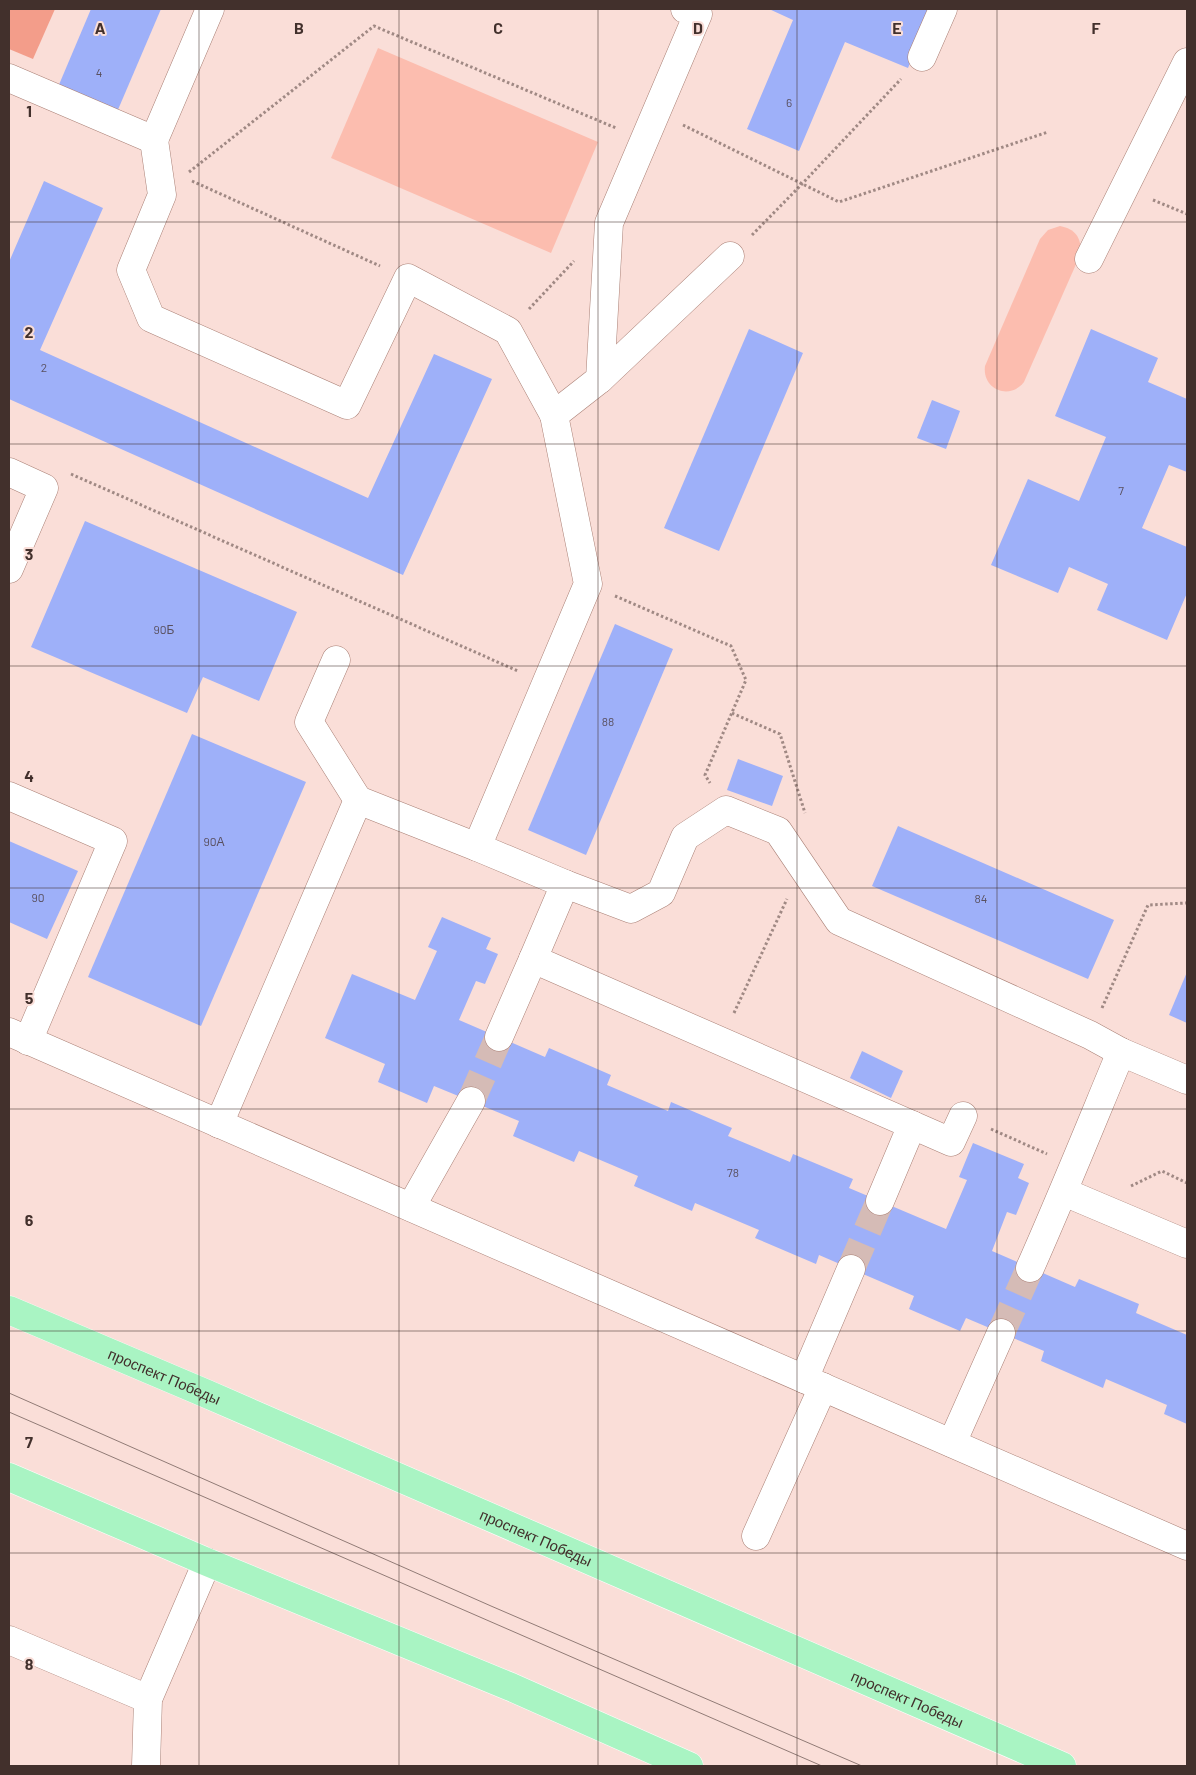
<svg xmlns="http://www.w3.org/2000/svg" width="1196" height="1775" font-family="Barlow,sans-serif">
<rect width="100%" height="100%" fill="#faded8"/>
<g fill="#fcbdaf">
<polygon points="378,48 598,142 551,253 331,158"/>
<path d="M1060,226C1076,229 1081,238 1081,253L1024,382C1009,401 982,389 985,366L1040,239L1048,230Z"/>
</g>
<polygon fill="#f39d8a" points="9,9 55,9 33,59 9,49"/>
<g fill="#9eb0f9">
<polygon points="91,9 161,9 117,112 58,87"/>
<polygon points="769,9 932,9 908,68 845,42 799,151 747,129 793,20"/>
<polygon points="44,181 103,208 40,350 368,498 434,354 492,379 403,575 9,399 9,262"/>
<polygon points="749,329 803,353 719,551 664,528"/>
<polygon points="1091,329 1158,358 1148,382 1187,399 1187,472 1169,465 1142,528 1187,547 1187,593 1167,640 1097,610 1108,584 1069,567 1058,593 991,565 1028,479 1079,501 1106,437 1055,416"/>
<polygon points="932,400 960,411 946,449 917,438"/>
<polygon points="85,521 297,612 259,701 203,677 187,713 31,647"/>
<polygon points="615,624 673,649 586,855 528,830"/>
<polygon points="192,734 306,782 201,1026 88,977"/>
<polygon points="738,759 783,776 772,806 727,790"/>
<polygon points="898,826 1114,920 1088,979 872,886"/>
<polygon points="9,841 78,871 47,939 9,922"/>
<polygon points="442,917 491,938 486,949 498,954 485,984 476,981 459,1020 545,1057 549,1048 611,1075 607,1085 668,1111 671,1102 732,1128 728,1136 790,1162 793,1154 853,1179 849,1188 946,1229 967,1180 959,1177 973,1143 1024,1164 1018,1178 1029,1183 1016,1215 1007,1212 992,1251 1075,1287 1079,1279 1139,1304 1136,1313 1187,1335 1187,1424 1164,1414 1167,1405 1106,1379 1103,1388 1041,1361 1044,1351 966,1318 960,1331 909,1309 914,1296 819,1255 816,1264 755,1238 759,1230 695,1203 692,1211 634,1186 638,1176 579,1151 574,1162 513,1136 519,1121 434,1086 427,1103 378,1082 385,1064 325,1038 352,974 415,1000 437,951 428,947"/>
<polygon points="1187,972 1187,1023 1169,1015"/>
<polygon points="862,1051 903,1071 891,1098 850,1078"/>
</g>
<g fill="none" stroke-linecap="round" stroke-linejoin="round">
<g stroke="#d5bbb6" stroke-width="28" stroke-dasharray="28 14" stroke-linecap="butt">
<polyline points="471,1101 499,1037"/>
<polyline points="851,1269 880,1201"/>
<polyline points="1001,1333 1030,1268"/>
</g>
<defs>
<g id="minor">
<polyline points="922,57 943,9"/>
<polyline points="9,78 154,140 210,9"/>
<polyline points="154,140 162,195 131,270 151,318 347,405 408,278 508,331 554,415"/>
<polyline points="1089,259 1187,62"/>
<polyline points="600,379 730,256"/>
<polyline points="9,472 44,488 9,569"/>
<polyline points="336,660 309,722 358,800"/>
<polyline points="9,796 113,841 28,1041"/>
<polyline points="477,847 565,884 533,959 951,1142 963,1116"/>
<polyline points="565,884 631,909 661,893 685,837 726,810 778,831 839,921 1090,1035 1121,1052"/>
<polyline points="9,1032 1187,1546"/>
<polyline points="499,1037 533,959"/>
<polyline points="219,1124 358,800 477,847 588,584 554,415 600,379 609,223 698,14 685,9"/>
<polyline points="1064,1192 1187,1244"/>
<polyline points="880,1201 912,1125"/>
<polyline points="411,1207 471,1101"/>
<path d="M1030,1268C1062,1196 1091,1124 1121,1052L1187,1080"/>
<polyline points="804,1379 851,1269"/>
<polyline points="952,1443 1001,1333"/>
<polyline points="756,1536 823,1387"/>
<polyline points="9,1640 148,1699"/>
<polyline points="146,1766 148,1699 207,1562"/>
</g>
<g id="major">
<path id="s1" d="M9,1310L207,1394L1062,1766"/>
<polyline points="9,1477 207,1562 511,1687 689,1766"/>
</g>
</defs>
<use href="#minor" stroke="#aa8076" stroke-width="29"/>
<use href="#major" stroke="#fff" stroke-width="29"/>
<g stroke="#a08984" stroke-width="3" stroke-dasharray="2.5 2.5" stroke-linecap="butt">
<polyline points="683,125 839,202 1048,132"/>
<polyline points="189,172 374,26 616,128"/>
<polyline points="192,181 380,266"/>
<polyline points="1153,200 1187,214"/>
<polyline points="752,235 802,184 901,79"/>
<polyline points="529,309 574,261"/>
<polyline points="71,474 518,671"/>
<polyline points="615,596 731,646 746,680 705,775 710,783"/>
<polyline points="732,713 780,734 805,813"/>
<polyline points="1102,1008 1148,905 1187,903"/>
<polyline points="734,1013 787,899"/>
<polyline points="991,1129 1047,1154"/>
<polyline points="1131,1186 1162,1171 1187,1183"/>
</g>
<use href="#minor" stroke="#fff" stroke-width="28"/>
<use href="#major" stroke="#a9f4c3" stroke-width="28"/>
<g stroke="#917b76" stroke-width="1">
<polyline points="9,1393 491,1606 862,1766"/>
<polyline points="9,1412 822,1766"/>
</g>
</g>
<path fill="none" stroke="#42302c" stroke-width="1" stroke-opacity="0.55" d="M199,9V1766M399,9V1766M598,9V1766M797,9V1766M997,9V1766M9,222H1187M9,444H1187M9,666H1187M9,888H1187M9,1109H1187M9,1331H1187M9,1553H1187"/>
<g text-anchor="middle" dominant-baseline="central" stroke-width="4" stroke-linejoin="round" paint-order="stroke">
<g font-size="12" fill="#59505f">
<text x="99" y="72">4</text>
<text x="789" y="102">6</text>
<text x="44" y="367">2</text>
<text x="1121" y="490">7</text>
<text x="164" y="629">90Б</text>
<text x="608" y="721">88</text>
<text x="214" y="841">90А</text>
<text x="38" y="897">90</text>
<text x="981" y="898">84</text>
<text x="733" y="1172">78</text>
</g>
<g font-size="15" fill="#42302c" stroke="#faded8">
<text stroke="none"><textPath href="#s1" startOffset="169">проспект Победы</textPath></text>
<text stroke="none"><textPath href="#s1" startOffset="574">проспект Победы</textPath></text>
<text stroke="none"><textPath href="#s1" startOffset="979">проспект Победы</textPath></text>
</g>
</g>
<g font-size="16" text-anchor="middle" font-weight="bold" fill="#42302c" stroke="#faded8" stroke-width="4" stroke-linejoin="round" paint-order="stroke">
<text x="100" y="34">A</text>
<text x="299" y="34">B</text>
<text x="498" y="34">C</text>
<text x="698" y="34">D</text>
<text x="897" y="34">E</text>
<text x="1096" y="34">F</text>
<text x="29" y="117">1</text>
<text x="29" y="338">2</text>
<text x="29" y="560">3</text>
<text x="29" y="782">4</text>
<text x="29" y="1004">5</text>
<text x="29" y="1226">6</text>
<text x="29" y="1448">7</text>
<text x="29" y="1670">8</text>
</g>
<rect width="1196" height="1775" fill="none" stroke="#42302c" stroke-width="20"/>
</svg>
